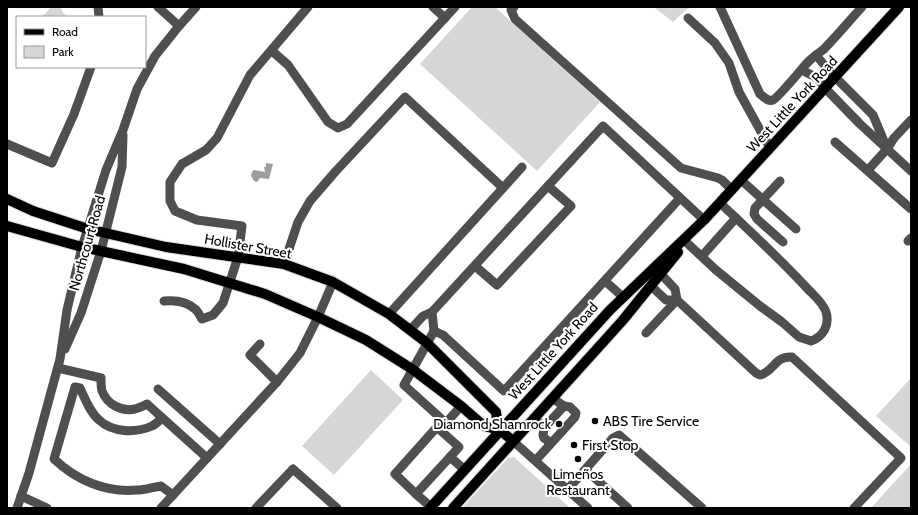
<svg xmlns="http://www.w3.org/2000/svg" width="918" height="515" font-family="Cabin,sans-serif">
<rect width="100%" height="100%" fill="#fff"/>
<g fill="#d6d6d6">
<polygon points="51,7 62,7 61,8 63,13 66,15 61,17 39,17 44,15"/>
<polygon points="472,7 495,7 600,102 537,171 420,64"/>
<polygon points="654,7 689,7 673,22"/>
<polygon points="371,370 403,400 334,475 302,446"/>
<polygon points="911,378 911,447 876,416"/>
<polygon points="514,457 570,508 462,508 508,458"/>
<polygon points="911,464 911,508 871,508"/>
</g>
<polygon fill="#9d9d9d" points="266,163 273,164 269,179 260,178 257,182 254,181 251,176 252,172 254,170 265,172 264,167 266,167"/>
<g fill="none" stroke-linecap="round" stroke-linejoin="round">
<defs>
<g id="major">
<polyline points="7,199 33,211 88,229 166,247 284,264 333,282 389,314 427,343 496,412 497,420 500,430"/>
<polyline points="7,226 82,247 184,269 265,294 318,317 366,340 412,369 461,406 484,426 500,430 513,441"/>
<polyline points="430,508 610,310 704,220 899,7"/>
<polyline points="453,508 596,350 623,320 678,252"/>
</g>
</defs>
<use href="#major" stroke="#dbdbdb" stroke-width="12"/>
<g stroke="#4f4f4f" stroke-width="9">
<polyline points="98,7 99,17"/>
<polyline points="158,7 179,26"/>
<polyline points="433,7 445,18"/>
<polyline points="514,7 511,10 515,19 681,168 718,178 722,180 732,190"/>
<path d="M720,7L760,94C764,97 768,102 773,100C779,97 803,67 809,61C814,56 819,53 824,49C837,36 849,21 862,7"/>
<polyline points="688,18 715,43 729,63 739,92 770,148"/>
<polyline points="272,51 288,65 328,122 338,128 347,124 455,7"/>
<polyline points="816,55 830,72 873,115 886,146"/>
<polyline points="802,70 817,78 825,88 860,124 911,171"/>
<polyline points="835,142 911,209"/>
<polyline points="7,144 52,163 74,114 91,67"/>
<polyline points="868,170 887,149 894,138 911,120"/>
<polyline points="741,180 796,229"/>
<polyline points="780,181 755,208 754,214 757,219 783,242"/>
<polyline points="908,241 911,238"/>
<path d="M686,242L716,270L760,306L782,322L799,337L811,341C823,337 830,325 826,312C823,302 812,294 805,286C778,257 749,230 720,203"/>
<polyline points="702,256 736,218"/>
<polyline points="284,264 298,222 310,201 335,172 405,97 503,188"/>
<polyline points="475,266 497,285 571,206 548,186"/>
<path d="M661,274L675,289L677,300L756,373L760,375C775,371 774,356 792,357L901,458L854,508"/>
<polyline points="605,281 623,297"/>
<polyline points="651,286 666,300 677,300"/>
<path d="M164,301C174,300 186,301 195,309C198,311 200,316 202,319L213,315L223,303L238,257L242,226L197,220L175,211L170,201V182L182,164L206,150L217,138L250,75L308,7"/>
<polyline points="389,314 522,167"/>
<polyline points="410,330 423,316 432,312"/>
<polyline points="434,331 443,335 504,391 680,198"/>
<polyline points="646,333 677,300"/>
<polyline points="260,344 250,355 277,382"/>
<polyline points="65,349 81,313 101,251 122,167 123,135"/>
<path d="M58,368L101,378C101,382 101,387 102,391C107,404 121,412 135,409C139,408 143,406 147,404L207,458"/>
<polyline points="158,389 220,444"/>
<polyline points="461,406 446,423 404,385 434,331 432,312 603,126 704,220"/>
<path d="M162,418C159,421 156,424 152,426C136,433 113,433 99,420C90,412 85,399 80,388L75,387L54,459C76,480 106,493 137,490C145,490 153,487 161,486L173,495"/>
<polyline points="534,418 544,428 564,406"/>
<polyline points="444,425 440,430 459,447 450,457"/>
<polyline points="544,428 543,435 544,438 551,443"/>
<polyline points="513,441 588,508"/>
<polyline points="536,460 575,417 576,413 570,407 564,406 552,398"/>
<polyline points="586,470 628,508"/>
<polyline points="568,489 613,438 619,435 702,508"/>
<polyline points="416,494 395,474 437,427 440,430"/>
<polyline points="21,496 47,508"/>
<polyline points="431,507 416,494 450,457 465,470"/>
<polyline points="17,508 29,473 60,359 67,310 82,247 106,170 123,130 137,89 155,56 179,26 196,7"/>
<polyline points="161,508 277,382 300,353 318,317 333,282"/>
<polyline points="256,508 293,469 337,508"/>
</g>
<use href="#major" stroke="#000" stroke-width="10"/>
</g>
<g fill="#000" stroke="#fff" stroke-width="1.5">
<circle cx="595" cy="421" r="4"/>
<circle cx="559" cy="424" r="4"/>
<circle cx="574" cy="445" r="4"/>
<circle cx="578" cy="459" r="4"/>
</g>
<g text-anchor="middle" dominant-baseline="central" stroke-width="4" stroke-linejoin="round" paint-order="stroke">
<g font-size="14" fill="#000" stroke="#fff">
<text transform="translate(792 104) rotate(-47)">West Little York Road</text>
<text transform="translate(87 243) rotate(-74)">Northcourt Road</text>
<text transform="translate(248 246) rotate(10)">Hollister Street</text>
<text transform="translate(553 351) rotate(-48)">West Little York Road</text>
</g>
<g font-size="14" fill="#000" stroke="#fff" text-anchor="start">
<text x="603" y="421">ABS Tire Service</text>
<text x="551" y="424" text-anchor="end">Diamond Shamrock</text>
<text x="582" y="445">First Stop</text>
<text x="578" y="474" text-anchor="middle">Limeños<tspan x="578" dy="16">Restaurant</tspan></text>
</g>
</g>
<rect width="918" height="515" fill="none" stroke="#000000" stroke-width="16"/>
<rect x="16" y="16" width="130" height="52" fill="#ffffff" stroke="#999999"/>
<rect x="24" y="29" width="20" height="6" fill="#000000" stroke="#999999"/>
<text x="52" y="36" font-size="12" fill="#000000">Road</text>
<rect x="24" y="46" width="20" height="12" fill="#d6d6d6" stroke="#999999"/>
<text x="52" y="56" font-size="12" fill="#000000">Park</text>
</svg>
